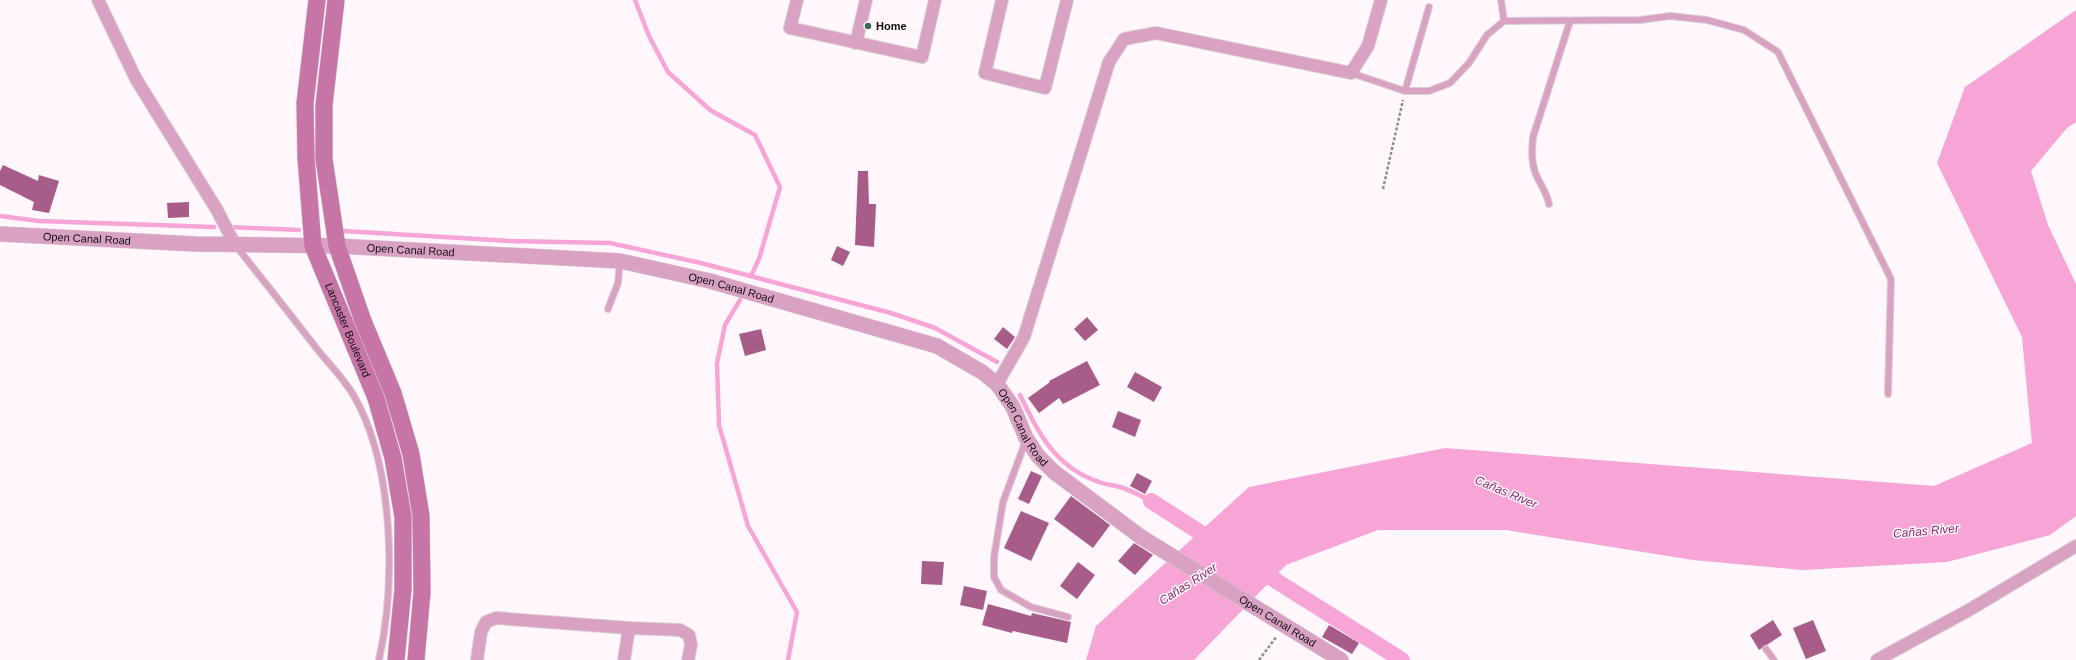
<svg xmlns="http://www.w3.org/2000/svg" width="2076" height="660" font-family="Arial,sans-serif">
<rect width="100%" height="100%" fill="#fff7fb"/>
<polygon fill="#f7a5d6" points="2076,10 2076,122 2067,128 2031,171 2048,225 2076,284 2076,516 2050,535 1947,562 1802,570 1693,560 1506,530 1378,530 1286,565 1194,660 1086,660 1096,626 1249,487 1445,448 1934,486 2032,443 2022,337 1937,163 1965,87"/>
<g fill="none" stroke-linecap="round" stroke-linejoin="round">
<g stroke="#f7a5d6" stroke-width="4.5">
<polyline points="635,0 649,36 668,72 710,110 755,135 780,187 759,259 751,276"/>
<polyline points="0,216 39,221 214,227"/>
<polyline points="229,227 299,230"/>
<polyline points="344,231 510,241 610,243 701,263 891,313 935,328 997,362"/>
<polyline points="740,300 725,325 717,363 719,425 748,526 797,612 788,660"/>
<path d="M1020,395C1039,434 1055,467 1099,482C1107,485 1115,485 1123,488C1133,491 1142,497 1151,501"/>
</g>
<g stroke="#f7a5d6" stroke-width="16">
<polyline points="1151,501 1218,544"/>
<polyline points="1254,567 1402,660"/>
</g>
</g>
<g fill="#a75c8a">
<polygon points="3,165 38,181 39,175 59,181 49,213 32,210 34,202 0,185 0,171"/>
<polygon points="858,171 868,171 869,204 876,204 874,247 855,245"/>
<polygon points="189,202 189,217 168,218 167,203"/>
<polygon points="837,246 850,252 843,266 831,260"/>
<polygon points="1087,317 1098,330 1085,341 1074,329"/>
<polygon points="1003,327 1015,337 1007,349 994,339"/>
<polygon points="761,329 766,350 745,356 739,334"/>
<polygon points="1087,361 1100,385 1063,404 1059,398 1039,413 1028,398 1050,382 1049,381"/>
<polygon points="1135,372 1162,387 1154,402 1127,387"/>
<polygon points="1118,411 1141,420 1135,437 1112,427"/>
<polygon points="1031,471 1042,476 1029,504 1018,499"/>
<polygon points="1137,473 1152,481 1145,494 1130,486"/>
<polygon points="1071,496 1110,525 1093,548 1054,519"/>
<polygon points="1021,511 1049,523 1031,561 1004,548"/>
<polygon points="1134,543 1153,555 1135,575 1118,561"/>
<polygon points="922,561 944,562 942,585 921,584"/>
<polygon points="1078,562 1095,575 1077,599 1060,586"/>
<polygon points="964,586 987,591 983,610 960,605"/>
<polygon points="988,604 1031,616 1032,613 1071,622 1067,643 1013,631 1012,633 982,625"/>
<polygon points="1773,620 1782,635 1759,650 1750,635"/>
<polygon points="1813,620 1826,651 1806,659 1793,628"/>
<polygon points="1329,625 1359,643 1352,654 1322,637"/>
</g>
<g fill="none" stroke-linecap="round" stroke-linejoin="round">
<defs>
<g id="service">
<polyline points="1501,0 1504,21"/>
<polyline points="1351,73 1405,91 1429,91 1450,83 1469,63 1487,35 1504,21 1640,20 1670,16 1707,20 1744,30 1778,52 1891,279 1888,394"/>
<polyline points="1405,91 1429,7"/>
<path d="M1549,204C1547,192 1539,183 1535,172C1531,160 1532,149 1533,137L1570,21"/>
<path d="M236,246C263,280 290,314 317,349C329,364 344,379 354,396C394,466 396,583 379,660"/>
<polyline points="608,309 618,283 620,261"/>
<polyline points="1026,440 1003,502 994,557 994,577 1001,590 1031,607 1068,617"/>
<polyline points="1766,649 1774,660"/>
</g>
<g id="minor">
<polyline points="98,0 136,79 217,210 234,243"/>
<polyline points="797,0 790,28 922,57 935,0"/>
<polyline points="1002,0 985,73 1045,88 1067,0"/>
<polyline points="856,43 866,0"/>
<polyline points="997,384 1024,337 1109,62 1124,39 1156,33 1351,73 1368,46 1381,0"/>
<polyline points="477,660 481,632 486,622 496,618 629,628 680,630 689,635 691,645 688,660"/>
<polyline points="624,660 629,628"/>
<polyline points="1877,660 1969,610 2076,546"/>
</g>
<g id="tertiary">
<path id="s1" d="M0,234L195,244L337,246L620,261L710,281L937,346L982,372L997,384L1013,407L1026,438L1038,456L1054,472L1141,537L1341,660"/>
</g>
<g id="secondary">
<path id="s2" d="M317,0L305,103L306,158L313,246L376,398L393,458L403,517V589L396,660"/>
<polyline points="336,0 324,105 324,159 337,246 363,321 393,393 411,454 421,516 422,592 416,660"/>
</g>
</defs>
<use href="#service" stroke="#d9d2d5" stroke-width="8"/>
<use href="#minor" stroke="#d9d2d5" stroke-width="14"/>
<use href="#tertiary" stroke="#d9d2d5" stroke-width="16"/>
<use href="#secondary" stroke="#d9d2d5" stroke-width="18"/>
<g stroke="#918b8e" stroke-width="2.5" stroke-dasharray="3 2" stroke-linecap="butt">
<polyline points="1383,189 1403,100"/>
<polyline points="1259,660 1277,636"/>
</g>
<use href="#service" stroke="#daa2c2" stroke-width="6"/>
<use href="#minor" stroke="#daa2c2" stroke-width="12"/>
<use href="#tertiary" stroke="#daa2c2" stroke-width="15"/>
<use href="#secondary" stroke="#c675a6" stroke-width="17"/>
</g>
<circle fill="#356d55" stroke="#fff7fb" stroke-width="1.5" cx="868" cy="26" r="4"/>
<g text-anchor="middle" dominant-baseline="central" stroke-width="3" stroke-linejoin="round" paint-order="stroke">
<g font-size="11" font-weight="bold" fill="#120e10" stroke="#fff7fb" text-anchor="start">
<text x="876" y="26">Home</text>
</g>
<g font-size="11" fill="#120e10" stroke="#fff7fb">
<text stroke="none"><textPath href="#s1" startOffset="87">Open Canal Road</textPath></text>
<text stroke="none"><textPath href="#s1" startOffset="411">Open Canal Road</textPath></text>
<text stroke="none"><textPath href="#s1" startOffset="735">Open Canal Road</textPath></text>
<text stroke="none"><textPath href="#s2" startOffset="338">Lancaster Boulevard</textPath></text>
<text stroke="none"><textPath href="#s1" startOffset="1071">Open Canal Road</textPath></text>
<text stroke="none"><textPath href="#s1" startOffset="1395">Open Canal Road</textPath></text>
</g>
<g font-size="12" font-style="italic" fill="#8a2d6b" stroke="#fff7fb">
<text transform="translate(1506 492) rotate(23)">Cañas River</text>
<text transform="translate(1926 531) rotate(-5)">Cañas River</text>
<text transform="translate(1188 584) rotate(-33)">Cañas River</text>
</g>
</g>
</svg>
